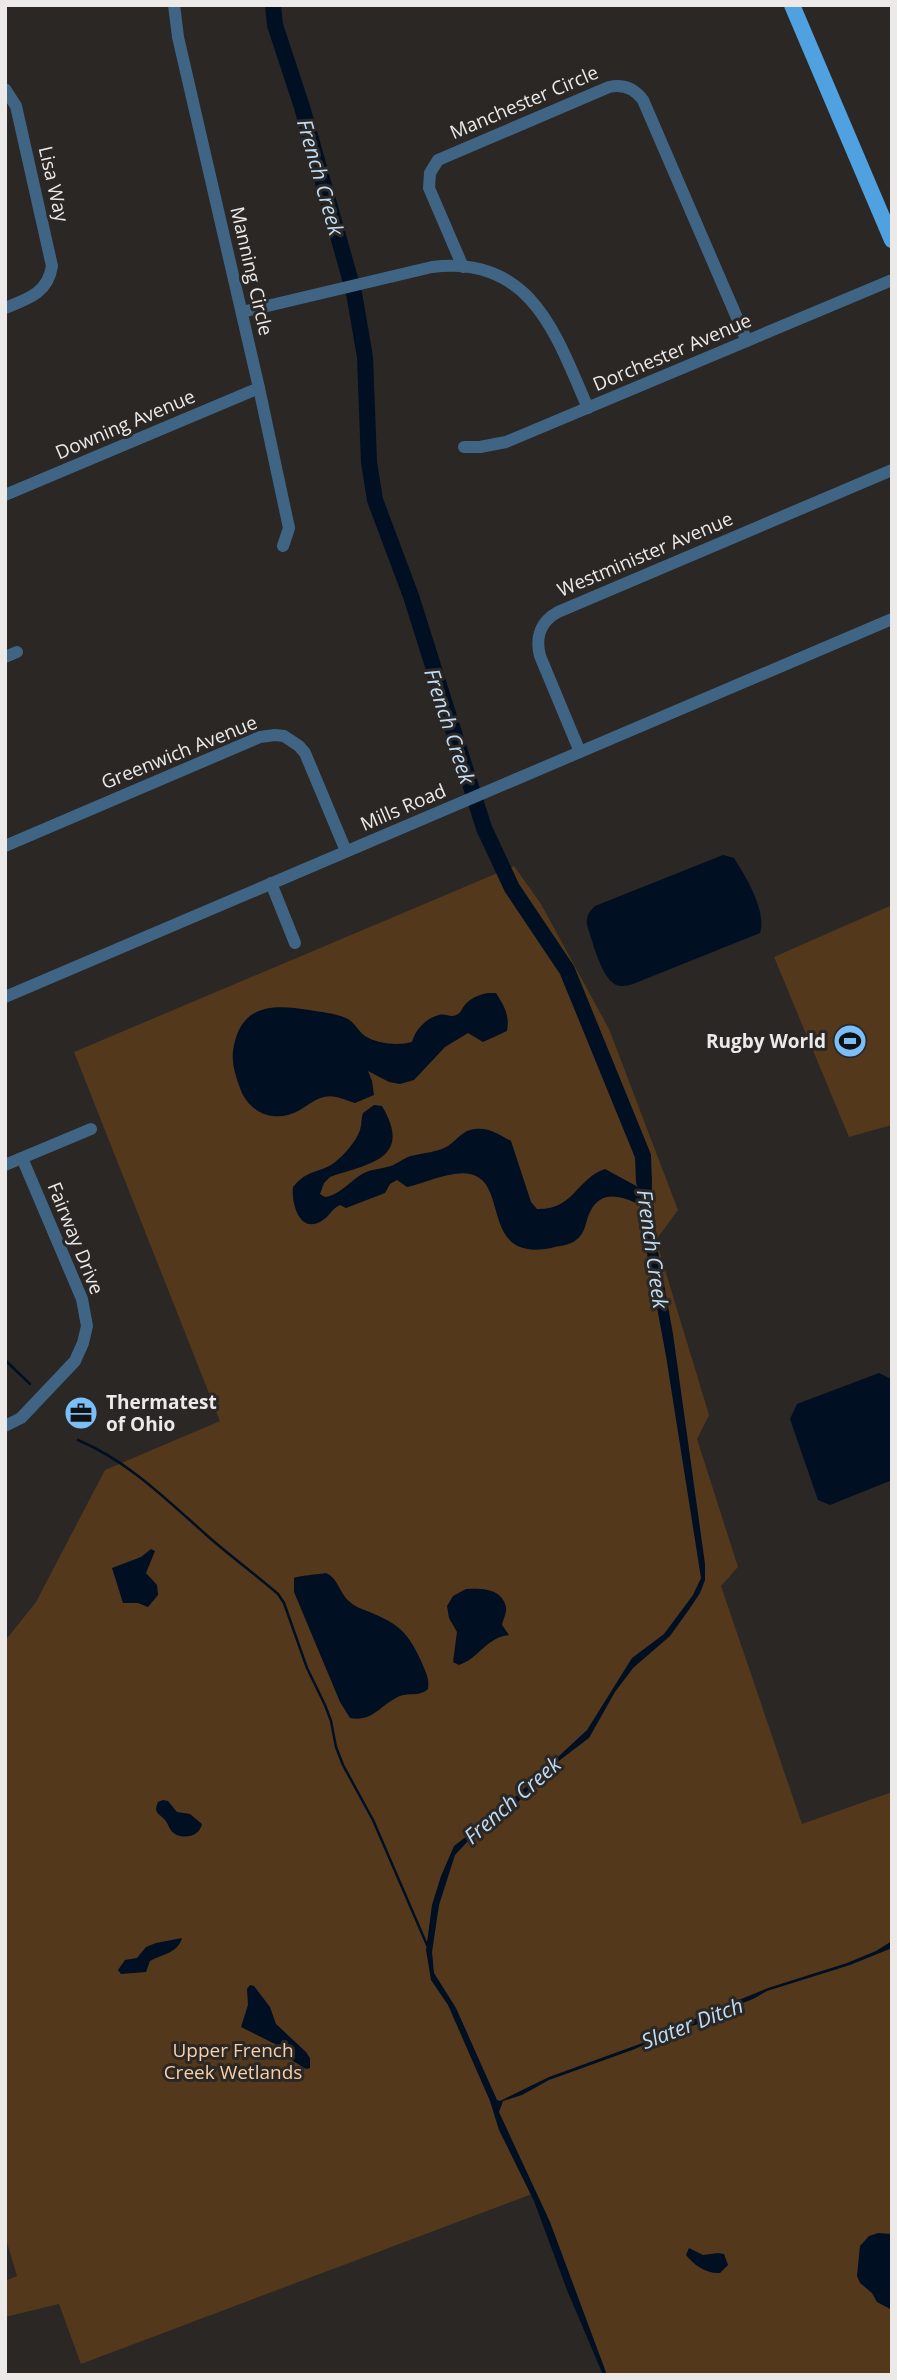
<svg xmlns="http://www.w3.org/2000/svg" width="897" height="2380" font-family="'Open Sans',sans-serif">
<rect width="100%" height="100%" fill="#2a2724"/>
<g fill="#53381c">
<polygon points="514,866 541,904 609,1029 678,1210 656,1240 709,1415 697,1439 738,1567 721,1586 802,1824 892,1792 892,2375 604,2375 532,2194 81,2364 59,2304 5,2317 5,2281 17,2276 5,2236 5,1641 36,1602 105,1470 220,1421 74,1052"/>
<polygon points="892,905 892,1125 849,1137 774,957"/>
</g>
<g fill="#000f22">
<path d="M723,855L734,858C746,877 767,911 760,933L633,984C626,986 618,988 612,982C600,972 592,940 587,925C586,916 589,912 595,906Z"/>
<path d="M488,993H496C504,1006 510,1015 507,1031L483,1042L468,1033L445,1047L414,1080L400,1084L389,1082L368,1071L372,1081L374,1095L355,1103C345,1100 334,1094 324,1097C315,1099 308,1105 300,1110C276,1124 249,1114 240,1088C234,1071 230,1059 235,1041C245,1003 277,1005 309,1010C321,1012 334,1013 346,1018C354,1021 358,1031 365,1036C377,1044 399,1046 412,1042C415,1030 426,1018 439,1015C445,1013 451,1018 456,1015C461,1013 461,1010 464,1006C470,998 478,995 488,993Z"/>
<path d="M374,1105L382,1106C414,1160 367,1164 330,1177L324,1183L320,1194L325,1197C341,1195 351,1179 366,1172C373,1169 380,1169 387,1167C395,1166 403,1158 411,1156C423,1153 438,1152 448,1146C458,1139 463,1130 475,1129C489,1127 500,1135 511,1141L531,1202L537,1209C574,1210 576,1179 605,1169L640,1188L639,1163H650L656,1240L673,1334L705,1564V1580L700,1593L688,1611L670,1636L633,1668L615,1692L589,1738L560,1760L515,1805L469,1840L455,1855L439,1905L432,1952L434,1973L456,2008L497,2100L500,2101L549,2077L648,2041L714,2010L768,1988L847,1963L876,1951L892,1941V1948L850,1965L767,1991L753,1999L712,2015L702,2023L674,2031L635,2049L549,2080L522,2095L503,2101L499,2112L550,2222L607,2375H603L567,2290L534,2201L499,2130L490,2101L448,2005L431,1980L426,1950L432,1905L441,1876L454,1846L502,1809L587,1730L632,1658L664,1634L693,1595L701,1578L666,1356L641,1221L640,1205C622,1196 601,1189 590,1212C585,1222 586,1233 576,1240C571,1245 558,1246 551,1248C479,1262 510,1182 470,1174C452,1170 425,1183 407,1187L397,1180L390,1184L385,1193L346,1208L340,1205C331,1209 330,1216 323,1220C300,1236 291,1203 293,1187C306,1172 311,1174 327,1167C339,1162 356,1142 360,1130C362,1124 361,1118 363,1113Z"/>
<polygon points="879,1373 891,1379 892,1382 892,1480 830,1505 818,1500 790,1419 797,1404"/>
<polygon points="151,1549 155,1551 146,1573 157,1585 158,1595 148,1607 138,1603 123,1603 112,1568 141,1557"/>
<path d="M326,1573C339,1579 339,1593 350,1602C356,1608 366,1610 374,1614C401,1625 410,1636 422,1663C425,1671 430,1679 428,1689C418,1698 407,1691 396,1698C379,1707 372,1722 350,1718L340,1702L294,1592V1578C297,1576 320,1574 326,1573Z"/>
<path d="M466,1589C481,1588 502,1588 506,1607C507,1613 503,1619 502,1625L509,1635C485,1638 480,1658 459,1665L453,1662L457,1632L449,1618L447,1606L453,1596Z"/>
<path d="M163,1800L168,1801L177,1812L190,1814L202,1824C200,1835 186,1840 175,1834C169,1830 169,1825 165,1820C159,1813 153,1813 158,1802Z"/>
<path d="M182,1938C178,1953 163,1954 150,1961L146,1972L121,1974L118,1970L125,1960L137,1958L146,1947L156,1943Z"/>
<polygon points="250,1985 254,1986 270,2007 276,2024 306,2052 310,2058 310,2068 306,2069 293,2061 279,2046 241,2027 248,2005 247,1989"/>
<polygon points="878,2233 892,2234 892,2310 877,2302 872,2293 860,2283 857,2276 860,2246 869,2236"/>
<path d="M689,2248L703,2255L718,2253L724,2254L728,2265L720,2273C706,2274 694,2265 686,2255Z"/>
</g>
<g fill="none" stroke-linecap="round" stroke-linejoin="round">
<g stroke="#000f22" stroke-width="2.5">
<polyline points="5,1360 30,1384"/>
<path d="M78,1440C130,1462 169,1502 211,1539C233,1558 256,1575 278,1594L284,1603L307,1668L325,1705L331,1721L336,1747L343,1765L373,1820L427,1945"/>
</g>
<polyline stroke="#000f22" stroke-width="16" points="273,5 275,25 302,107 354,293 365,357 369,462 375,500 411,596 484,828 512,888 567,970 643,1156 644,1182"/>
<g stroke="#406584" stroke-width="12">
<polyline points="174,5 178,37 259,388 289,528 283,546"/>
<path d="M5,89L16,106L52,266C48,293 28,299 5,308"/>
<path d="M463,267L429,188L430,173L438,160L609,87C623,84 634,88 643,100L747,341"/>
<path d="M242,312L432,267C532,255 556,335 588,408"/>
<polyline points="464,447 480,447 506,442 892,280"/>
<polyline points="5,495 259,388"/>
<polyline points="5,657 17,652"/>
<path d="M580,752L540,656C535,637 541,621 558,612L892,470"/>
<polyline points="5,846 260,737 275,735 284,736 299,746 305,753 346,851"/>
<polyline points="271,883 295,943"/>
<polyline points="5,997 892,619"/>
<polyline points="5,1165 91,1129"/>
<polyline points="5,1426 21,1418 75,1361 83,1343 87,1326 82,1299 22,1158"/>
</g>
<polyline stroke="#50a1e0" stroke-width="16" points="792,5 892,240"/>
</g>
<defs>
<symbol id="stadium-disc" viewBox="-11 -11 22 22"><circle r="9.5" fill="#7abff8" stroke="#2a2724"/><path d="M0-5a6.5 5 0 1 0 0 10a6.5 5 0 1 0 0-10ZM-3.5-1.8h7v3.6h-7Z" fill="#111"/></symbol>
<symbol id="office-disc" viewBox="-11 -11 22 22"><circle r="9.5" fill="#7abff8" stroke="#2a2724"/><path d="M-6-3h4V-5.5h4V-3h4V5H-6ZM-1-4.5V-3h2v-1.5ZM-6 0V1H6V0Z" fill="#111"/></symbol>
</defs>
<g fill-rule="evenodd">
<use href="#stadium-disc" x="831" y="1022" width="38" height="38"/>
<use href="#office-disc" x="62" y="1394" width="38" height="38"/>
</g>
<g text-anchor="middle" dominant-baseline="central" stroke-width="6" stroke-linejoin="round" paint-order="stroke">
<g font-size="19" fill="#eceae8" stroke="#2a2724">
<text transform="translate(524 102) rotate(-23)">Manchester Circle</text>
<text transform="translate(54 184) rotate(77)">Lisa Way</text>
<text transform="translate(252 271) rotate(77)">Manning Circle</text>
<text transform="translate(672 352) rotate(-23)">Dorchester Avenue</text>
<text transform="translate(125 424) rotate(-23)">Downing Avenue</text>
<text transform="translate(645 554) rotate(-23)">Westminister Avenue</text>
<text transform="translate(179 752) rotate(-22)">Greenwich Avenue</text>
<text transform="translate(403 807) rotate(-23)">Mills Road</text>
<text transform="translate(76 1238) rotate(68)">Fairway Drive</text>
</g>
<g font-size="19" font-weight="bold" fill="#eceae8" stroke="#2a2724" text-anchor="end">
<text x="826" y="1041">Rugby World</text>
<text x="106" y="1402" text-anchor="start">Thermatest<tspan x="106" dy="22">of Ohio</tspan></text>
</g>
<g font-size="19" fill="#f7cfa8" stroke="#2a2724">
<text x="233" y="2050">Upper French<tspan x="233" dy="22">Creek Wetlands</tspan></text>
</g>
<g font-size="21" font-style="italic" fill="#c0ddf6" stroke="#2a2724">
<text transform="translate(321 177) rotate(74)">French Creek</text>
<text transform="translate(450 726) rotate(72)">French Creek</text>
<text transform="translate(653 1249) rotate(82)">French Creek</text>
<text transform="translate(512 1800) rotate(-41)">French Creek</text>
<text transform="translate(692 2023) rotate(-21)">Slater Ditch</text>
</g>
</g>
<rect width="897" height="2380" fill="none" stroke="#eceae8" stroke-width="14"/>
</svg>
